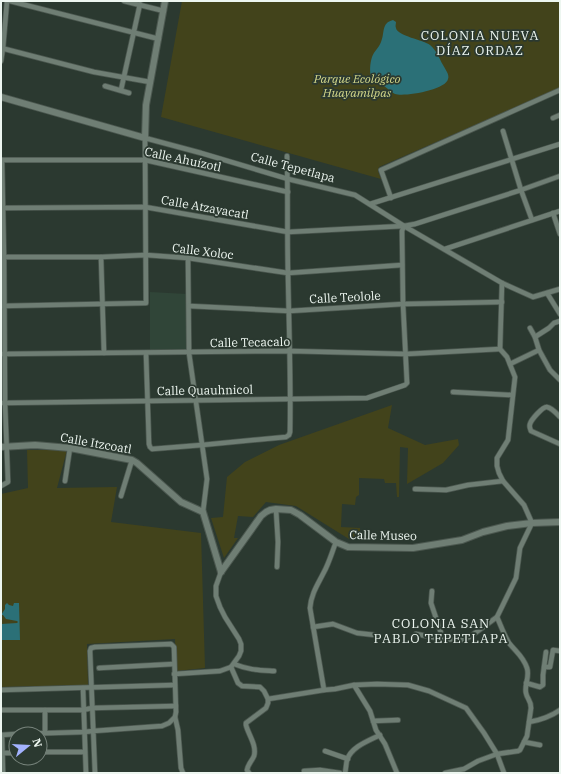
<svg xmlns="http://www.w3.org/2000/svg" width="561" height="774" font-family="'IBM Plex Serif',serif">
<rect width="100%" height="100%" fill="#2b3930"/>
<polygon fill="#304538" points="150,292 187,294 187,351 150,350"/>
<g fill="#42431b">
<polygon points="182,1 560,1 560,88 379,167 378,171 381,179 161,117"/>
<polygon points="392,405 388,428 425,445 458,439 459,445 443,463 407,484 408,448 400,447 399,497 397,497 396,483 385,483 384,479 359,478 359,495 356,497 355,505 342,504 341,527 360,528 360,539 349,539 296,506 266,502 253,517 238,516 234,538 238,538 224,558 211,518 223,517 227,477 245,462 279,445"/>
<polygon points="27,450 67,450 57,488 117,487 111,522 201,533 205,668 176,671 175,639 87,644 88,685 1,687 1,494 28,488"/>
</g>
<g fill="#2b7077">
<path d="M393,20L396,22C396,24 395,26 396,28C397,36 424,40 430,45C437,51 439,58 443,65C445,69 450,75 448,79C446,90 404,97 395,94C390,92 387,87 382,85C379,83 374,82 372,79C369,73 370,63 372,57C374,51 379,48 381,42C385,33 381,23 393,20Z"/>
<polygon points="7,603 9,605 13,606 14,603 19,603 20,640 1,640 1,624 17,623 18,622 17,621 6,619 3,615 1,615 5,609 5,605"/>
</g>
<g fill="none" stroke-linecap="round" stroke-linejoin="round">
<defs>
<g id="street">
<polyline points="10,1 159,39"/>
<polyline points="124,1 164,11"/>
<polyline points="1,48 94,72 150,82"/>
<polyline points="1,61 3,48 7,1"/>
<polyline points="105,86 129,93"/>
<polyline points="121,90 140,4"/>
<polyline points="553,118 560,115"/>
<polyline points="503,131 521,190 532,220"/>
<polyline points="1,160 145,160 288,192"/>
<polyline points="391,198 381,170 560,90"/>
<polyline points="370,204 560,144"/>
<polyline points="1,208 145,207 288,232 404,226 415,224 521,190 560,176"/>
<polyline points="553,213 560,234"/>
<polyline points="445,249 560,211"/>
<polyline points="1,257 101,257 146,255 188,258 288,273 402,265"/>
<polyline points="101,257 104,353"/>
<polyline points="188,258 189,353 207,479 203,512"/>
<polyline points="547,293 560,314"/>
<polyline points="1,306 146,303 145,138 201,153 288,179 355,195 404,226 502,283 533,297 560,289"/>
<polyline points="189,306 289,311 403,304 502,302"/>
<polyline points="530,328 535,337 539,350 550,370 560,380"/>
<polyline points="535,337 549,328 554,323 560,321"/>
<path d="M146,353L149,444L150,447L152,449L202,445L286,437L289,435L290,432C291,379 289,327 288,274C287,235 288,195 287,156"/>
<polyline points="1,354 290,351 406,354 500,349"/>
<polyline points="510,364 539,350"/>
<polyline points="453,392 512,395"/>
<polyline points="1,403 367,398 405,385 407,383 403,304 402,231 404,226"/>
<path d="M560,417C557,414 552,408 547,407C543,406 531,420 530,424C529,427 530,428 531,431L560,444"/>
<polyline points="65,481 70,448"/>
<polyline points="1,486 8,482 5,403 4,257 2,160"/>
<polyline points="415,489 446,490 468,485 503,481"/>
<polyline points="121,496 132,460"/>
<polyline points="276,509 278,542 277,567"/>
<polyline points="432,591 431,603 443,639"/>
<polyline points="313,627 333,624 357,633 375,635"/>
<polyline points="416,634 443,639 463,640 471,636 497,617"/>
<path d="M234,664C249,670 258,670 274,671"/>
<path d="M231,667L238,683L242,686L260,687L264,691L268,699V703L266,708L246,723V725C248,734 257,745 254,756C252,761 248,764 247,770L249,773"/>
<polyline points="544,667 550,667 553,650 560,651"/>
<polyline points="99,668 174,664"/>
<polyline points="174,674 220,671 231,667 239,656 241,651 241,644 239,639 225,617 220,607 216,596 216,586 221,572"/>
<polyline points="526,683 540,687 543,685 543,675 546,652"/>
<polyline points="354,685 370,711 376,730 385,744 397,773"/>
<polyline points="83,688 86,773"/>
<polyline points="1,690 175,685"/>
<path d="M324,690L310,608C311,594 318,584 324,572C329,563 332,552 336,542"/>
<polyline points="268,699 324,690 335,689 354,685 377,684 408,685 429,691 466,708 484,733 497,754 504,773"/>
<polyline points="1,710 83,710 92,708 176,706"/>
<polyline points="45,710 45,733"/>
<polyline points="175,717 178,730 181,768 183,773"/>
<polyline points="373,721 398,720"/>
<path d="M529,722C541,720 550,717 560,710"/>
<polyline points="18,734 84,732 93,731 162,726 169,723 175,717 176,712 174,647 171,644 95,647 91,648 90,651 95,773"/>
<polyline points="1,735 16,734"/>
<polyline points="2,735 3,773"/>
<polyline points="524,742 540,745"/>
<polyline points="325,751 348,759"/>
<polyline points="40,752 85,752"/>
<polyline points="2,753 16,753"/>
<polyline points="304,771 320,770 340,773"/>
<path d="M345,773C346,769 346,764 347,760C351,747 368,741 380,735"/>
<path d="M445,773L464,769L478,761L497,754L518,751L520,750L527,736L531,708C531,700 527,699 526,693C524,685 530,677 527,668C523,656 516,652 509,643C504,635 501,626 497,617L516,578L520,548L532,523L524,505L503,481L499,473L497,466V458L508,440L515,377L507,357L500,349L502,283"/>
</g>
<g id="secondary">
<polyline points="1,97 145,138 146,105 165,1"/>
<polyline points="1,447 35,445 70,448 132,460 137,463 181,502 203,512 221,572"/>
<polyline points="221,572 261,516 266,512 270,510 276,509 291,510 300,515 336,542 348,547 413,548 462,540 483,532 507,526 532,523 560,522"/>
</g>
</defs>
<use href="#street" stroke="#4c5850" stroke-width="6"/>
<use href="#secondary" stroke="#4c5850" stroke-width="8"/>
<use href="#street" stroke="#6f7e74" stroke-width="4.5"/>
<use href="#secondary" stroke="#6f7e74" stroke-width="6"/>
</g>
<g text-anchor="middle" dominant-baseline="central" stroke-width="3.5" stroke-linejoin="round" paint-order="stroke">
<g font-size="12" font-style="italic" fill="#d2d689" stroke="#2b3930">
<text x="357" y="78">Parque Ecológico<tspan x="357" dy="14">Huayamilpas</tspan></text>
</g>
<g font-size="12" fill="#edf6f0" stroke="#2b3930">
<text transform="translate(183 159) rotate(12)">Calle Ahuízotl</text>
<text transform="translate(293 167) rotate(15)">Calle Tepetlapa</text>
<text transform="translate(205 207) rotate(10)">Calle Atzayacatl</text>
<text transform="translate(203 251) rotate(7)">Calle Xoloc</text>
<text transform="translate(345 297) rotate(-3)">Calle Teolole</text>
<text transform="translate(250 342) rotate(-1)">Calle Tecacalo</text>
<text transform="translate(205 390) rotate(-1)">Calle Quauhnicol</text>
<text transform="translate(96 443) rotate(10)">Calle Itzcoatl</text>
<text transform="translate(383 535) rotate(1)">Calle Museo</text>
</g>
<g font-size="13" letter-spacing="1" fill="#edf6f0" stroke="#2b3930">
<text x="480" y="35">COLONIA NUEVA<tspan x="480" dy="15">DÍAZ ORDAZ</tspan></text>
<text x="441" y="623">COLONIA SAN<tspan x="441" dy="15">PABLO TEPETLAPA</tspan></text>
</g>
</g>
<rect width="561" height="774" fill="none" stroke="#edf6f0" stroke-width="4"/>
<g transform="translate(28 746) rotate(72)"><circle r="19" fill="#2b3930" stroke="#79857d"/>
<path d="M0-3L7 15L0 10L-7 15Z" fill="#a3b2fd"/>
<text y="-6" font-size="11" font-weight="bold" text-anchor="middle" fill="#edf6f0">N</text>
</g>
</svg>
